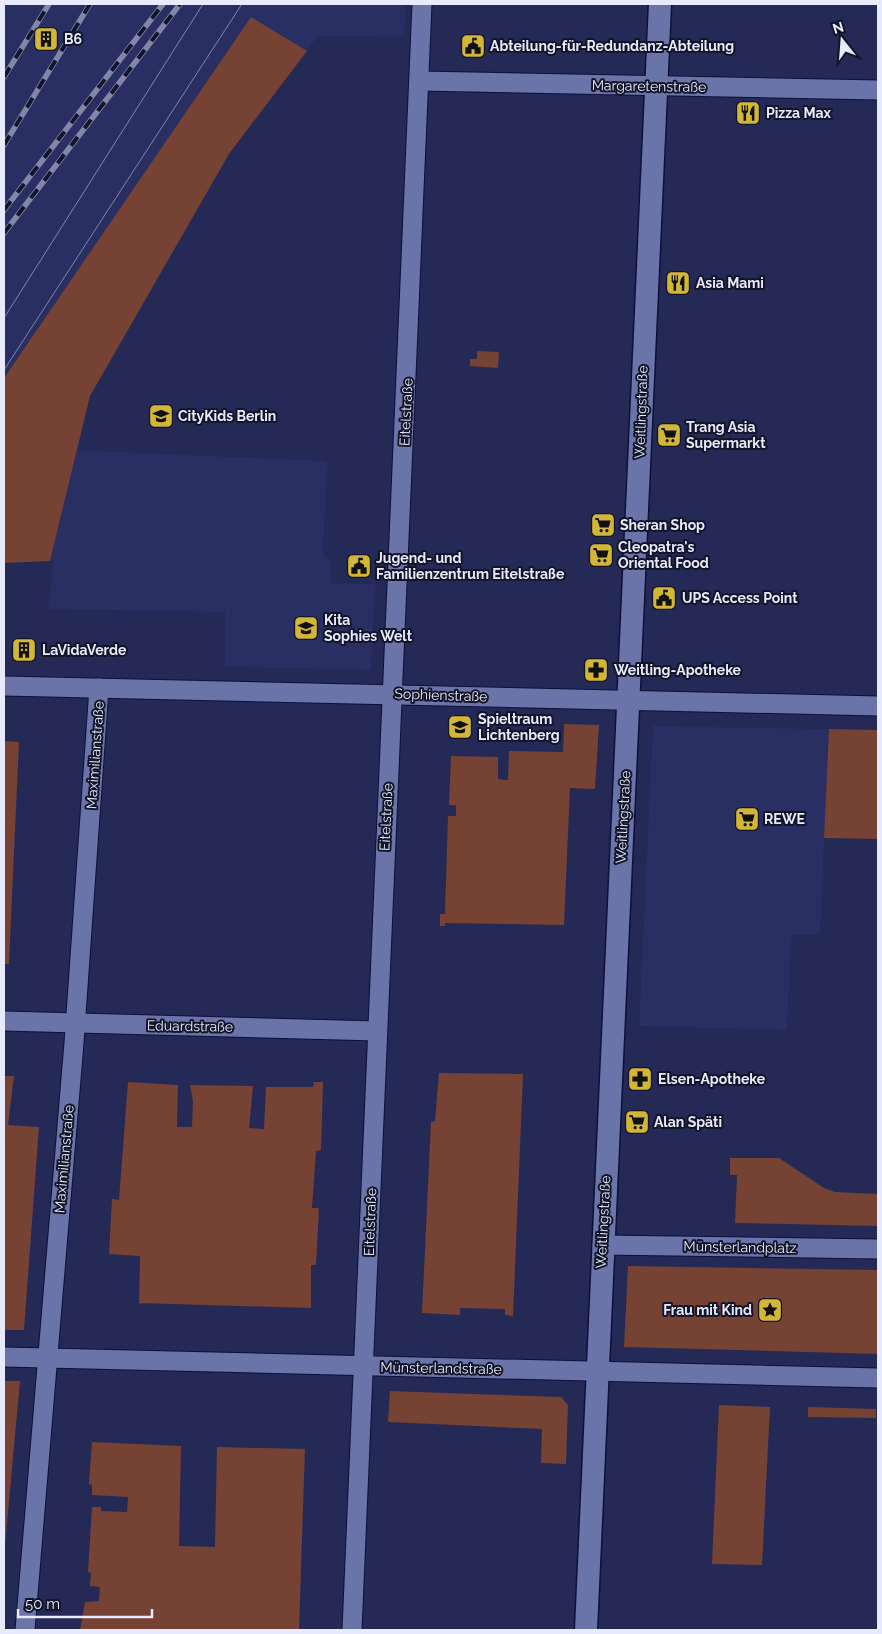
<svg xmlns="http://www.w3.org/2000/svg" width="882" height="1634" font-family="Raleway,sans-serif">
<rect width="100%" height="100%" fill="#242956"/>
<g fill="#292e63">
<polygon points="4,4 406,4 404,37 318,36 307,51 251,17 4,378"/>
<polygon points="77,450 327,461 323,554 331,561 331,583 375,584 371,670 225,667 225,612 49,609 53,561 50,561"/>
<polygon points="653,726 829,729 820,934 791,935 787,1030 639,1026"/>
</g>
<g fill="#754234">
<polygon points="251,17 307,51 229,154 90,396 50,561 4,563 4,378"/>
<polygon points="477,351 499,352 498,368 470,366 470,359 477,359"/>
<polygon points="564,724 599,725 595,789 570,788 564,925 445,923 445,926 440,926 440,914 445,914 448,816 456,816 456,805 449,805 451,756 498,757 498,779 508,780 509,751 563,752"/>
<polygon points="829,729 878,730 878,839 824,838"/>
<polygon points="4,741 19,742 9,964 4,964"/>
<polygon points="439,1073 523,1074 513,1316 505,1315 505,1309 460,1308 460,1315 422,1313 431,1122 435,1121"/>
<polygon points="4,1076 14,1076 8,1125 39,1127 24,1330 4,1330"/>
<polygon points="128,1082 178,1085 177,1127 192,1127 193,1101 190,1085 253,1086 249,1128 264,1129 266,1087 313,1087 314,1082 323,1082 321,1150 316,1151 312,1208 319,1208 316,1265 311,1265 311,1308 139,1303 139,1307 140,1256 109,1254 112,1199 119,1200"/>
<polygon points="730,1158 779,1158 824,1188 835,1192 878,1194 878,1226 735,1223 737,1175 730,1175"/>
<polygon points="628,1266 878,1270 878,1354 624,1347"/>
<polygon points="4,1381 20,1381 5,1545 4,1545"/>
<polygon points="390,1391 561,1397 568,1405 566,1464 541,1463 542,1429 388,1422"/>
<polygon points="719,1405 770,1407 762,1565 712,1564"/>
<polygon points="808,1407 876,1409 876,1418 808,1417"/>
<polygon points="92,1442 181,1446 179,1546 215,1547 217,1447 305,1449 299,1630 80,1630 85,1602 99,1601 100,1587 90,1586 91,1573 88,1572 92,1507 101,1507 101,1511 127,1512 128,1497 92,1495 92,1485 89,1484"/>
</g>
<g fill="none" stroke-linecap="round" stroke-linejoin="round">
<defs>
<g id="minor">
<polyline points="419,81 878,90"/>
<polyline points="4,686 878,706"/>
<polyline points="4,1021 377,1031"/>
<polyline points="602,1245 878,1249"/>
<polyline points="4,1357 878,1378"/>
<polyline points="25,1630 74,1043 99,688"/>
<polyline points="352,1630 422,4"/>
</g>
<polyline id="tertiary" points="586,1630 660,4"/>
</defs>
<use href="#minor" stroke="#0f0f3a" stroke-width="21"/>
<use href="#tertiary" stroke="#0f0f3a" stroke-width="25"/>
<use href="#minor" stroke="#6b74a8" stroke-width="19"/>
<use href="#tertiary" stroke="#6b74a8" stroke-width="22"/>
<g stroke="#8287a7" stroke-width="1">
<polyline points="4,318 203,4"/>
<polyline points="4,370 242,4"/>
</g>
<defs>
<g id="rail">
<polyline points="4,77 49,4"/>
<polyline points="4,145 90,4"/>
<polyline points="4,210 163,4"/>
<polyline points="4,233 180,4"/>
</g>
</defs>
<use href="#rail" stroke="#8287a7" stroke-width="5.5"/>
<use href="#rail" stroke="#121429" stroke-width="4" stroke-dasharray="11" stroke-linecap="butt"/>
</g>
<defs>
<symbol id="building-square" viewBox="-11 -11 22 22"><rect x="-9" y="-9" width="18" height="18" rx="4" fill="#d3b635" stroke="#121429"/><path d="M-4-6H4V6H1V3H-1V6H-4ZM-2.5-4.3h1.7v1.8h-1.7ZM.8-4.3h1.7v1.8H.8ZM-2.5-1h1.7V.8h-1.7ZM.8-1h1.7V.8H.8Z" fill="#111"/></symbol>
<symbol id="civic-square" viewBox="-11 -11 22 22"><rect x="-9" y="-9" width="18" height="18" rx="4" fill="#d3b635" stroke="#121429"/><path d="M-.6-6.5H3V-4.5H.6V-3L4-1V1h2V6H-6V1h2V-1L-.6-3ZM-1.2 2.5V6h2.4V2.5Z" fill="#111"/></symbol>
<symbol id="restaurant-square" viewBox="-11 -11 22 22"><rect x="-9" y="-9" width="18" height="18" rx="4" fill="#d3b635" stroke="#121429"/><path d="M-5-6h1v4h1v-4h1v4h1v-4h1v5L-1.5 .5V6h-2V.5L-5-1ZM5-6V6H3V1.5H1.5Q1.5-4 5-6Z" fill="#111"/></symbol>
<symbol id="school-square" viewBox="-11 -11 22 22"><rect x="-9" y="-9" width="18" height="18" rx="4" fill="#d3b635" stroke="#121429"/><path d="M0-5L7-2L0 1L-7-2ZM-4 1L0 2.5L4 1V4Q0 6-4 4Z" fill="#111"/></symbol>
<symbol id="supermarket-square" viewBox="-11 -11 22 22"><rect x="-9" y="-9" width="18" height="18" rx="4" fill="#d3b635" stroke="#121429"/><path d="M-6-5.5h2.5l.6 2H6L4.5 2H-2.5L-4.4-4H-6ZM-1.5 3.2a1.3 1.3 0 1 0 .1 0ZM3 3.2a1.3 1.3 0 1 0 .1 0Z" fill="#111"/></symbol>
<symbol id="pharmacy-square" viewBox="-11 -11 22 22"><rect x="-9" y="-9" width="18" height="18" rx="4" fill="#d3b635" stroke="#121429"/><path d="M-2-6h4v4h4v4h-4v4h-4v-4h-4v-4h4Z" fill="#111"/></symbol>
<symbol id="sight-square" viewBox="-11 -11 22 22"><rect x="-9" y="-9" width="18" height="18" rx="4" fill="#d3b635" stroke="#121429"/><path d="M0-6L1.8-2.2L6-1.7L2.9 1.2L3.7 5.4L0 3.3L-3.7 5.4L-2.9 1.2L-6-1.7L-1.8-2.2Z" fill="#111"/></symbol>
</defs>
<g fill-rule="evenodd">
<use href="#building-square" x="32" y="25" width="28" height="28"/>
<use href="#civic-square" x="459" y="32" width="28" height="28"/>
<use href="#restaurant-square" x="734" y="99" width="28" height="28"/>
<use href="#restaurant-square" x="664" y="269" width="28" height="28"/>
<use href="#school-square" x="147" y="402" width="28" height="28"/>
<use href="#supermarket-square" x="655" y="421" width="28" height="28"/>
<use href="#supermarket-square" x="589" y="511" width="28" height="28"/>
<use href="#supermarket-square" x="587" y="541" width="28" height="28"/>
<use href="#civic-square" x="345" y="552" width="28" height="28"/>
<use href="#civic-square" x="650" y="584" width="28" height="28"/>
<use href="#school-square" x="292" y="614" width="28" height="28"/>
<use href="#building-square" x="10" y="636" width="28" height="28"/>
<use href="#pharmacy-square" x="582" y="656" width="28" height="28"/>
<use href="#school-square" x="446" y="713" width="28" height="28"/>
<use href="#supermarket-square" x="733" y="805" width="28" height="28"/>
<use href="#pharmacy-square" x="626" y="1065" width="28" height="28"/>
<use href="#supermarket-square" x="623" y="1108" width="28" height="28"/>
<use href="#sight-square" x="756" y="1296" width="28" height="28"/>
</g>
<g text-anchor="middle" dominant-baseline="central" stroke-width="4" stroke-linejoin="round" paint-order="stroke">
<g font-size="14" font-weight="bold" fill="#e7ebfd" stroke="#121429" text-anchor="start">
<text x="64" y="39">B6</text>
<text x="490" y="46">Abteilung-für-Redundanz-Abteilung</text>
<text x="766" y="113">Pizza Max</text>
<text x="696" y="283">Asia Mami</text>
<text x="178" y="416">CityKids Berlin</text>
<text x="686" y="427">Trang Asia<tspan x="686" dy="16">Supermarkt</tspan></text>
<text x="620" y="525">Sheran Shop</text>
<text x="618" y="547">Cleopatra's<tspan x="618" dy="16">Oriental Food</tspan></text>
<text x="376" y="558">Jugend- und<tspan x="376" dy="16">Familienzentrum Eitelstraße</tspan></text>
<text x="682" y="598">UPS Access Point</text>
<text x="324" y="620">Kita<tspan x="324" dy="16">Sophies Welt</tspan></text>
<text x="42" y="650">LaVidaVerde</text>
<text x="614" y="670">Weitling-Apotheke</text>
<text x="478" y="719">Spieltraum<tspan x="478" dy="16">Lichtenberg</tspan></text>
<text x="764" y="819">REWE</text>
<text x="658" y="1079">Elsen-Apotheke</text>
<text x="654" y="1122">Alan Späti</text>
<text x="752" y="1310" text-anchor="end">Frau mit Kind</text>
</g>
<g font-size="14" fill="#e7ebfd" stroke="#121429">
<text transform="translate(649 86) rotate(1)">Margaretenstraße</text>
<text transform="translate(406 412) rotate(-87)">Eitelstraße</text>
<text transform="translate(641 412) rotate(-88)">Weitlingstraße</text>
<text transform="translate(441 695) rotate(2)">Sophienstraße</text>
<text transform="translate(95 755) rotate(-86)">Maximilianstraße</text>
<text transform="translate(386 817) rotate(-87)">Eitelstraße</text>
<text transform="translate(623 817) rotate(-87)">Weitlingstraße</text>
<text transform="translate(190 1026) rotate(1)">Eduardstraße</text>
<text transform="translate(64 1159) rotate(-85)">Maximilianstraße</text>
<text transform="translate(370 1222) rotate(-88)">Eitelstraße</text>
<text transform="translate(603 1222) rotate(-87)">Weitlingstraße</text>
<text transform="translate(740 1247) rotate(1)">Münsterlandplatz</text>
<text transform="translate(441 1368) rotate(1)">Münsterlandstraße</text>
</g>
</g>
<rect width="882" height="1634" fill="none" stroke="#e7ebfd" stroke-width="10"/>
<g transform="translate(842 40) rotate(343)" stroke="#121429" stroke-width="4" paint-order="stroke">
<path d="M0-4L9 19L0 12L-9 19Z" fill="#e7ebfd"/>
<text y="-8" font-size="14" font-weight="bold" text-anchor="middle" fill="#e7ebfd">N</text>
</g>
<path d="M18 1609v8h134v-8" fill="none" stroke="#e7ebfd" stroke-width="2.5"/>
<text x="25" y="1609" font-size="15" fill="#e7ebfd" stroke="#121429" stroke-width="4" paint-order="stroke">50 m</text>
</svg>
